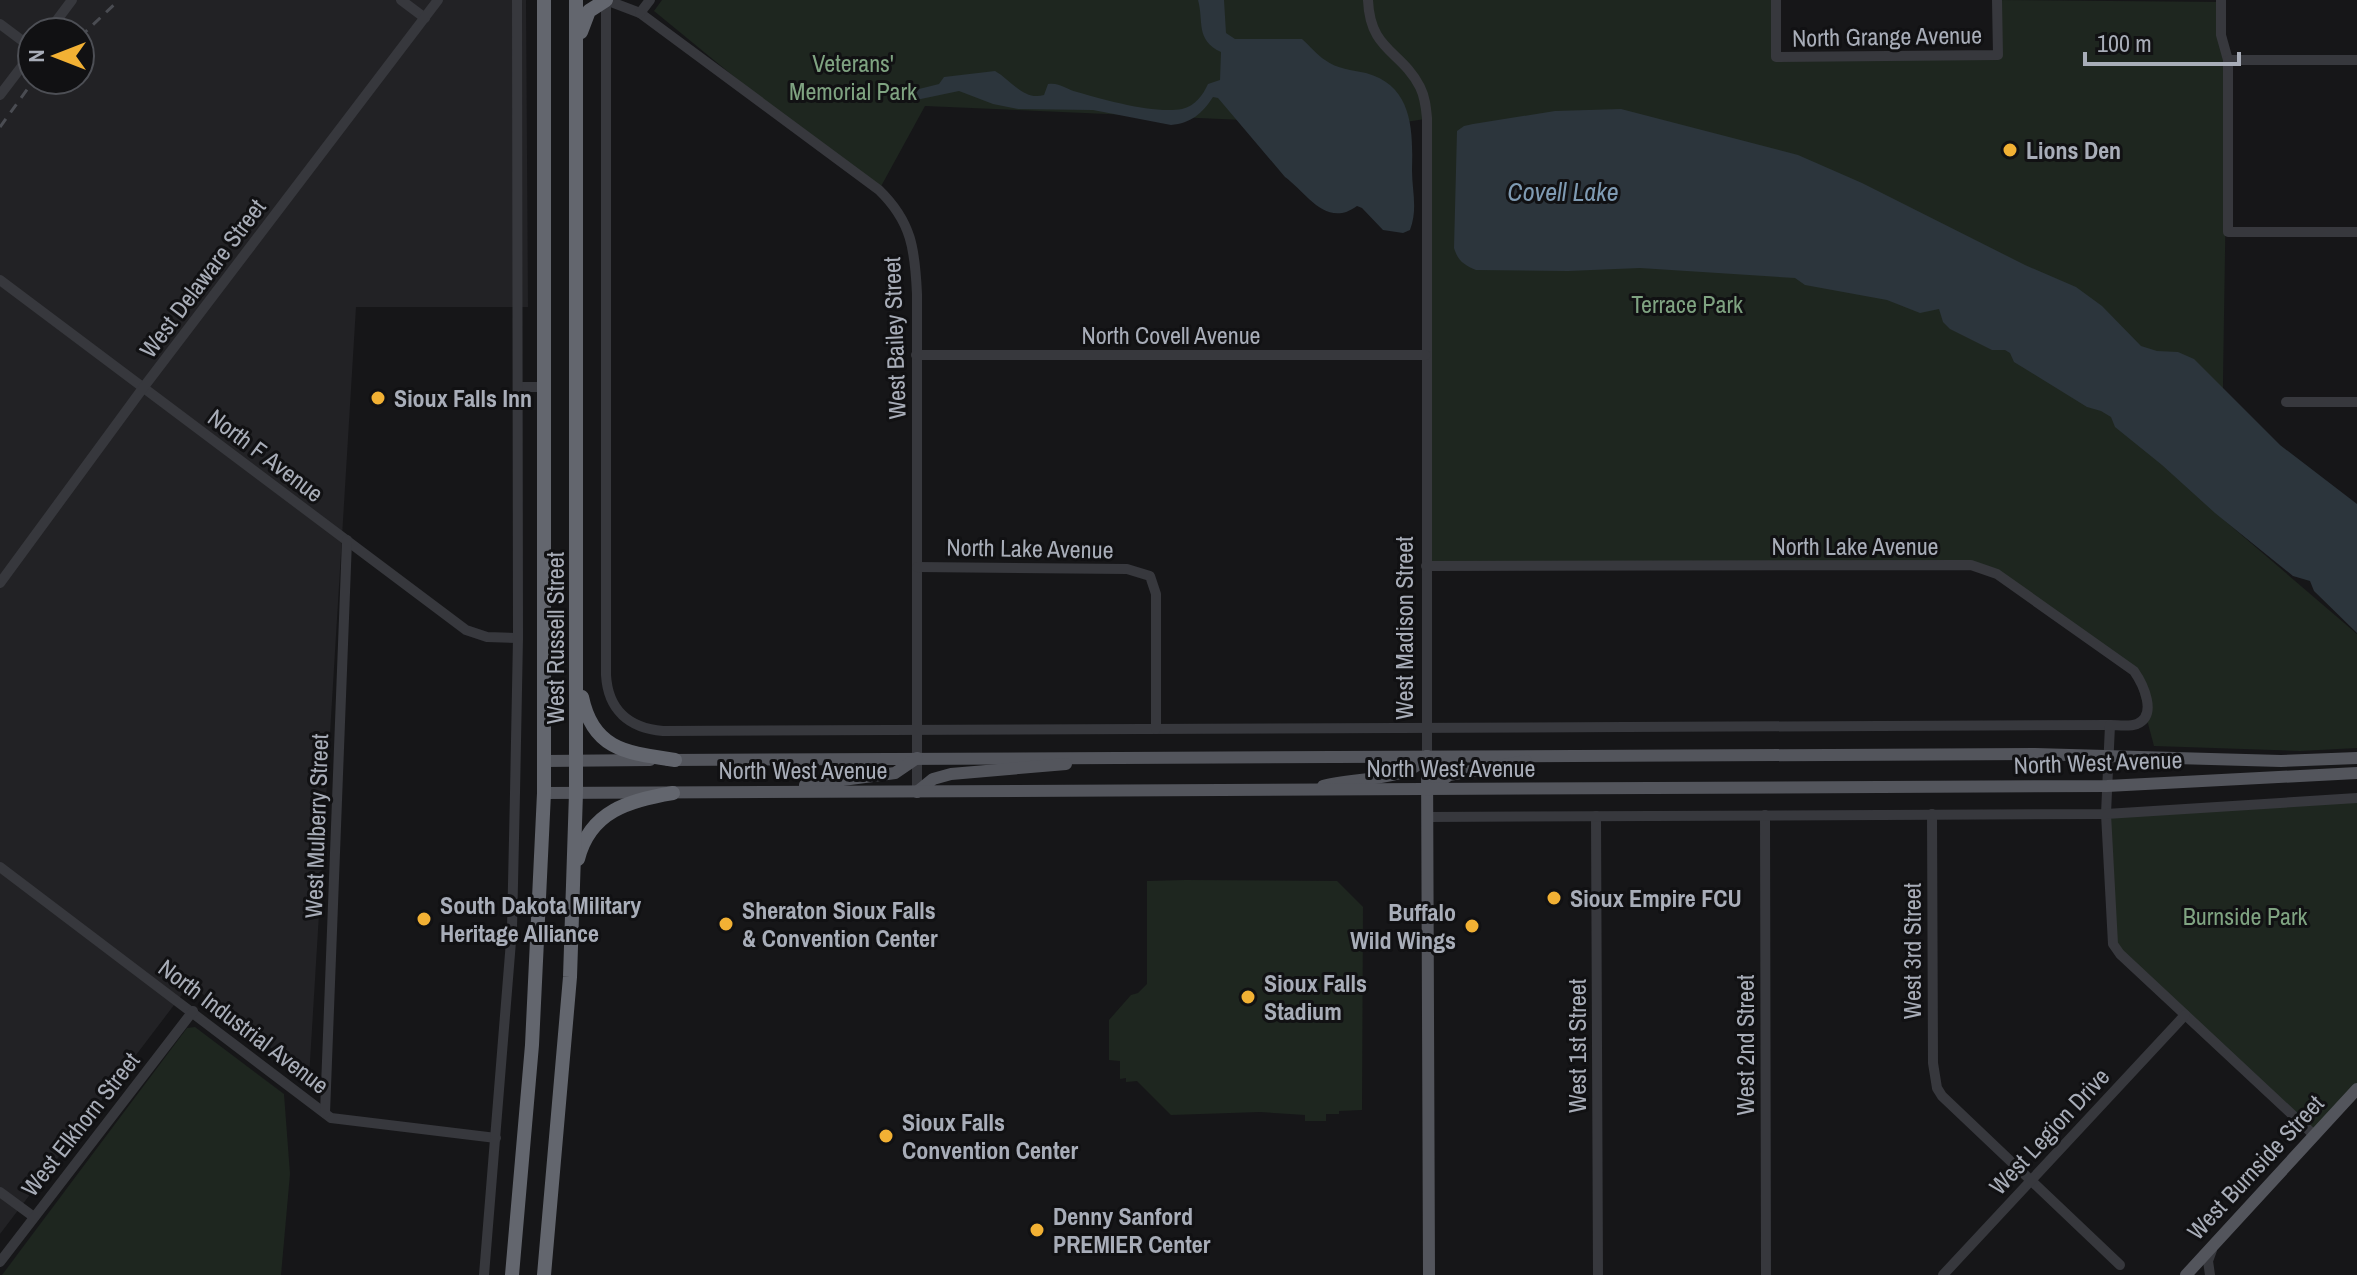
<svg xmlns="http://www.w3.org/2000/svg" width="2357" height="1275" font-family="'Archivo Narrow',sans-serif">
<rect width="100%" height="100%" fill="#161618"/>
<path fill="#222225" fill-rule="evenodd" d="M0,0H526L528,307H356L309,1078L190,984L0,1234ZM32,32H80V80H32Z"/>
<g fill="#1e261f">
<polygon points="662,0 1776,0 1776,56 1997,55 1997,0 2221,2 2228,60 2223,380 2224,520 2357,634 2357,748 2300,751 2154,746 2134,671 1978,566 1426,566 1425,119 1380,126 925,106 879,190 809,138 654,11"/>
<polygon points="2357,798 2357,1089 2314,1135 2113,944 2106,814"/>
<polygon points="1185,880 1337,881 1363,907 1362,1110 1339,1111 1339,1114 1326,1114 1326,1121 1305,1121 1305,1115 1260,1112 1171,1115 1137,1081 1126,1082 1126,1078 1120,1079 1120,1061 1109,1060 1109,1020 1131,995 1138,993 1147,984 1147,881"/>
<polygon points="195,1027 284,1094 290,1174 281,1275 2,1275 187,1028"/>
</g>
<g fill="#2c353c">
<path d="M1198,0H1224L1226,33L1235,39H1302C1310,46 1317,55 1325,60C1337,69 1352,70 1366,73C1413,86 1413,130 1412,170C1412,191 1418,209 1410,230L1403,233L1383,230L1362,208L1357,206C1326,229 1306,192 1285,177L1218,98L1213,97C1202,114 1191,123 1171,125L1093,110L1018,109L993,104L959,91L916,100L911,97V91L939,84L944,77L995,71C1011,80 1024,101 1044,95L1048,84C1059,82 1066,89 1077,92C1105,100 1154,114 1182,109C1195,106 1203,95 1208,84L1220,80L1221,52C1195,40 1204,21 1198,0Z"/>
<path d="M1621,109L1798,155L1862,183L2025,265L2076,287L2102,306L2141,346L2157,351L2178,352L2194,359L2280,445L2357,504V633L2314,591L2310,581L2293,576L2215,513L2162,465L2115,427L2111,417L2101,411L2087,407L2014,362L2010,353L2005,350H1992L1950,329L1943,322L1939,309L1920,313L1887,300L1805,285L1795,278L1640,268L1568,271L1476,270C1464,265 1458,261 1454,248L1457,131L1464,126L1473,124L1555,111Z"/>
</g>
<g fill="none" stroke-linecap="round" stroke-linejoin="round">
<g stroke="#37383d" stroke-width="10">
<polyline points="401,0 425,18"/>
<path d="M606,0V675C608,710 629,728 663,731L2110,725"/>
<path d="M606,0L640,13L879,190C912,222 915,250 917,294V792"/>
<path d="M1368,0C1370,51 1401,50 1420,87C1425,97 1426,107 1427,118V756"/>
<polyline points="1776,0 1776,57 1998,55 1997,0"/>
<polyline points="2221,0 2221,35 2228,60 2228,232 2357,232"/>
<polyline points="640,13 650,0"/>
<polyline points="0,24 32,48"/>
<polyline points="48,32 72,0"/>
<polyline points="2228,60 2357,60"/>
<polyline points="0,95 32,53"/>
<polyline points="0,280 466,630 487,637 518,638"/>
<polyline points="916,355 1426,355"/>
<polyline points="518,387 545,387"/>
<polyline points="2286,402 2357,402"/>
<path d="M1426,566L1971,565L1997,574L2134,671C2143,684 2158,715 2137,724C2129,727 2118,725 2110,725L2106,814L2113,944L2120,954L2314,1135"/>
<polyline points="917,567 1127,569 1150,576 1156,594 1156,729"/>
<polyline points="0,583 143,388 438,0"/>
<polyline points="1932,814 1933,1063 1937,1088 1942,1096 2120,1265"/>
<polyline points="1765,815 1766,1275"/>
<polyline points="1596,816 1598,1275"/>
<polyline points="1428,817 2106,814 2357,798"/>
<polyline points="0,867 331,1118 496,1138"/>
<polyline points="325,1113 347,540"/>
<polyline points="0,1192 34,1217"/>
<polyline points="0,1262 193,1011"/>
<polyline points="484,1275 512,929 515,793 518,638 517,0"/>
<polyline points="1943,1275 2185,1015"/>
<polyline points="2210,1275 2208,1261 2212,1250"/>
</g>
<g stroke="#53555c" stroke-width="12">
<polyline points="1427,756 1429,1275"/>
<polyline points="668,760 2035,754 2281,761 2357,758"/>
<polyline points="545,761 650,760"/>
<polyline points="805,785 895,773 917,758"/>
<path d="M1323,786C1353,777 1409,782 1427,756"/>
<polyline points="1428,790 1449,775 1526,761"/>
<polyline points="917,792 933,779 951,774 1066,764"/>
<polyline points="544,793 2107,786 2357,773"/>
<polyline points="2186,1275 2357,1089"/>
</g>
<g stroke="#63666e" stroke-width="14">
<polyline points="581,32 589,11 606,0"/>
<path d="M582,697C593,751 629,753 675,760"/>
<path d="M578,859C590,811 630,800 673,793"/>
<polyline points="512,1275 532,1045 544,793 544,0"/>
<polyline points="544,1275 570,977 576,793 576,0"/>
</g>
<g stroke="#4a4c52" stroke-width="3" stroke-dasharray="10 8" stroke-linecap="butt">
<polyline points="80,37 119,0"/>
<polyline points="0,127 34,80"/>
</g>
</g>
<g fill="#f2b134" stroke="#111113" stroke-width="3">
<circle cx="2010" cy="150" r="8"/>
<circle cx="378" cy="398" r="8"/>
<circle cx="1554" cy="898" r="8"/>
<circle cx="424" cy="919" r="8"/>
<circle cx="726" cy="924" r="8"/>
<circle cx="1472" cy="926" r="8"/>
<circle cx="1248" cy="997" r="8"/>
<circle cx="886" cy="1136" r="8"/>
<circle cx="1037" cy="1230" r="8"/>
</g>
<g text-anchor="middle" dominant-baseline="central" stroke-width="6" stroke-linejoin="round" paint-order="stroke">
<g font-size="24" fill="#a8adb8" stroke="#111113">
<text transform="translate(1887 36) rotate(-1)">North Grange Avenue</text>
<text transform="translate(202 278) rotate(-53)">West Delaware Street</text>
<text x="1171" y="335">North Covell Avenue</text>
<text transform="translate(894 338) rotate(-92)">West Bailey Street</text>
<text transform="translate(266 455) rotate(37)">North F Avenue</text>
<text x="1855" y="546">North Lake Avenue</text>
<text transform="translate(1030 548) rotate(1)">North Lake Avenue</text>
<text transform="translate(1404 628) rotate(-90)">West Madison Street</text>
<text transform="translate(555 638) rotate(-90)">West Russell Street</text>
<text transform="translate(2098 762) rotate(-2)">North West Avenue</text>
<text x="1451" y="768">North West Avenue</text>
<text x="803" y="770">North West Avenue</text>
<text transform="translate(316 826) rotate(-88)">West Mulberry Street</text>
<text transform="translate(1912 951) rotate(-90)">West 3rd Street</text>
<text transform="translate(244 1026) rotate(37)">North Industrial Avenue</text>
<text transform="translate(1745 1045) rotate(-90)">West 2nd Street</text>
<text transform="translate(1577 1046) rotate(-90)">West 1st Street</text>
<text transform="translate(80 1124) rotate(-52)">West Elkhorn Street</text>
<text transform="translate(2049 1131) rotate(-47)">West Legion Drive</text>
<text transform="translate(2255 1167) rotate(-47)">West Burnside Street</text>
</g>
<g font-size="24" fill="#7fa381" stroke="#111113">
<text x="853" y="63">Veterans'<tspan x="853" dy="28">Memorial Park</tspan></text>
<text x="1687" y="304">Terrace Park</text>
<text x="2245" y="916">Burnside Park</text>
</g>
<g font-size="24" font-weight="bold" fill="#a8adb8" stroke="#111113" text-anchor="start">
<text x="2026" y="150">Lions Den</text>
<text x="394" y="398">Sioux Falls Inn</text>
<text x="1570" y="898">Sioux Empire FCU</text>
<text x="440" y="905">South Dakota Military<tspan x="440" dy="28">Heritage Alliance</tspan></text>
<text x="742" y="910">Sheraton Sioux Falls<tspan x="742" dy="28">&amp; Convention Center</tspan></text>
<text x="1456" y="912" text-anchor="end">Buffalo<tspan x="1456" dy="28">Wild Wings</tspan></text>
<text x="1264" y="983">Sioux Falls<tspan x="1264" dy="28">Stadium</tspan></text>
<text x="902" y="1122">Sioux Falls<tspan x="902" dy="28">Convention Center</tspan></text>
<text x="1053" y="1216">Denny Sanford<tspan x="1053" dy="28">PREMIER Center</tspan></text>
</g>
<g font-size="26" font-style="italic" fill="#7f9bb3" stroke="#111113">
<text x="1563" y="191">Covell Lake</text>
</g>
</g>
<g transform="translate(56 56) rotate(270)"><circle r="38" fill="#111113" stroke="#4d4f55" stroke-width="2"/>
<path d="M0-6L14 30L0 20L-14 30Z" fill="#f2b134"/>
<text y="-12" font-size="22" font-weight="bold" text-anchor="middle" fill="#a8adb8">N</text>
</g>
<path d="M2085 52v12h154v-12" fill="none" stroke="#a8adb8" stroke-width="4"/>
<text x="2097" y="52" font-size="24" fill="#a8adb8" stroke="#111113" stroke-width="6" paint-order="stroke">100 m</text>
</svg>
